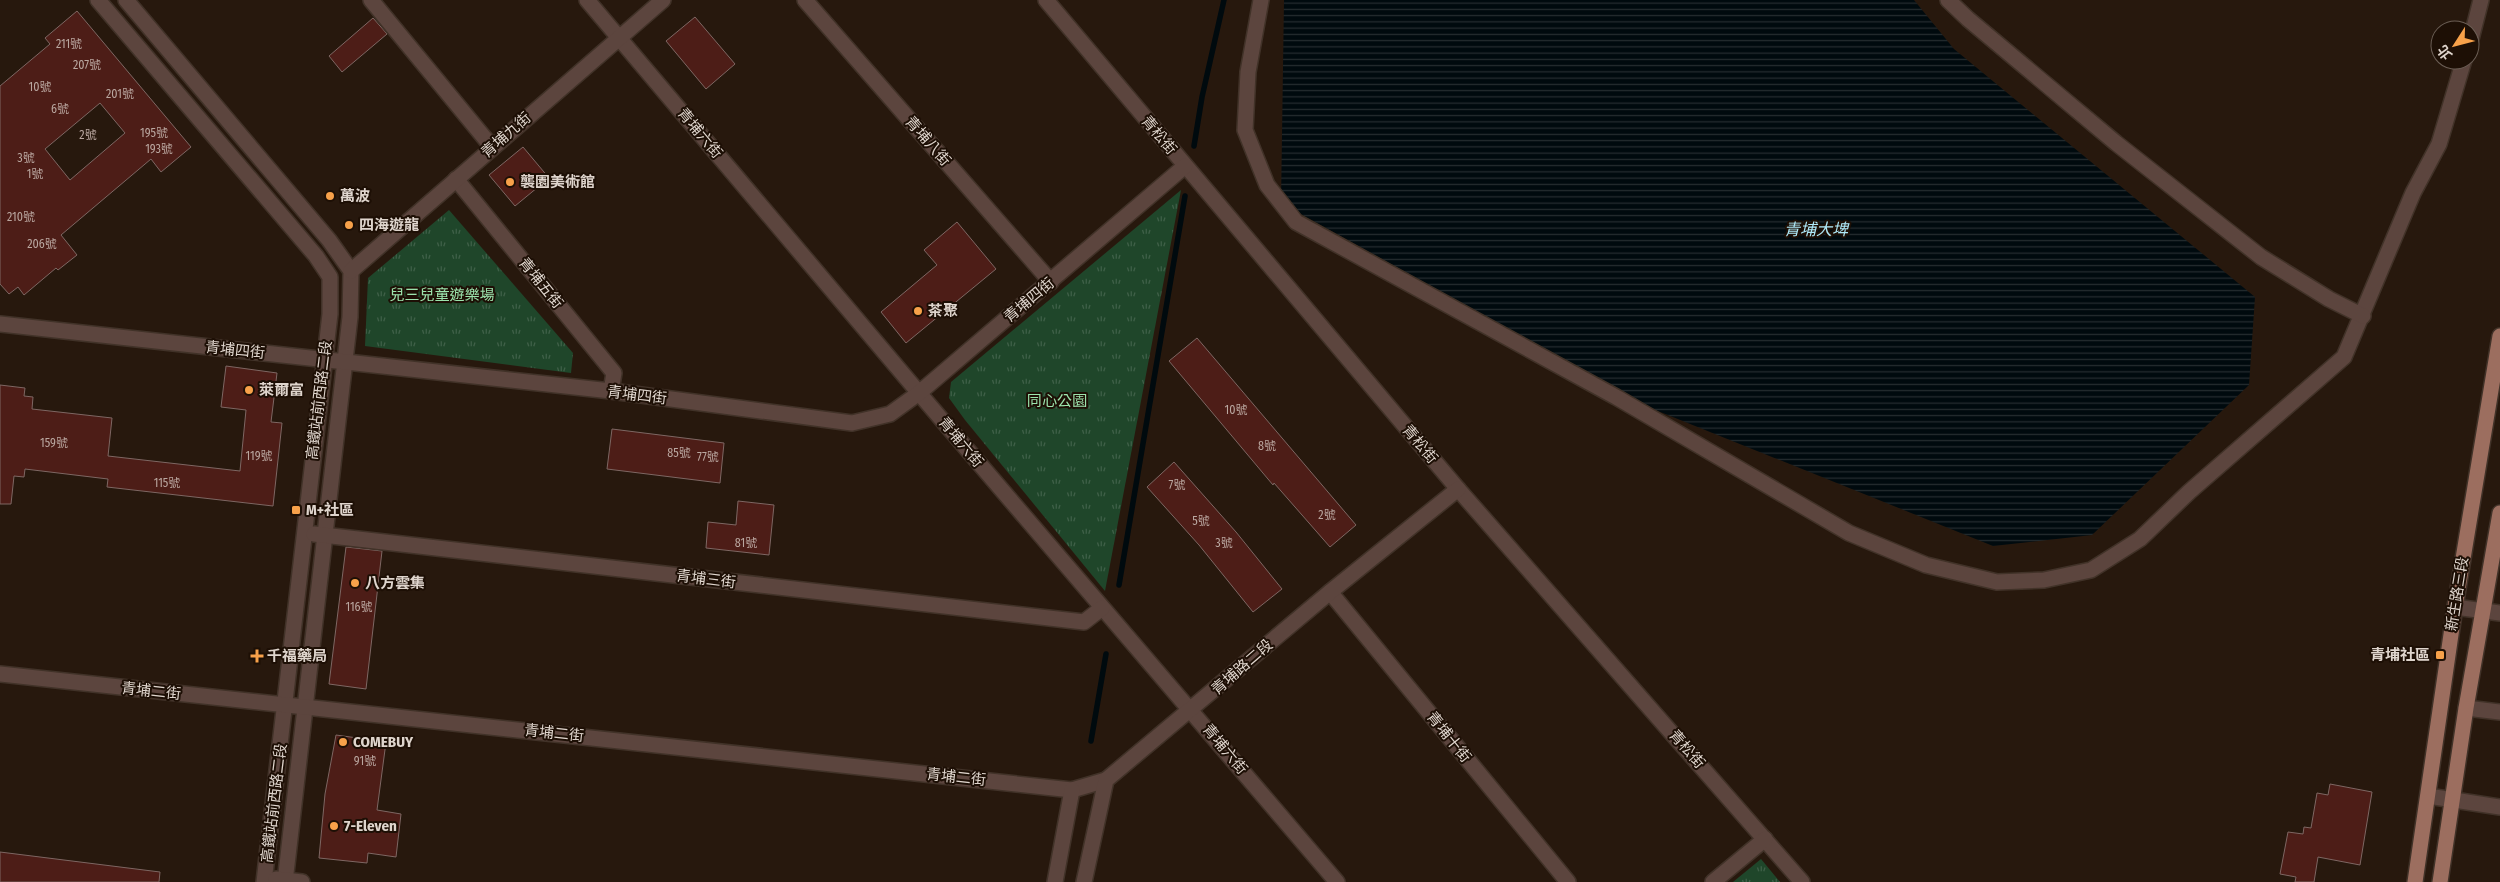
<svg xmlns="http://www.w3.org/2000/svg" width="2500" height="882" font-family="'Fira Sans Condensed','Noto Sans TC',sans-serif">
<defs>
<pattern id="park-tufts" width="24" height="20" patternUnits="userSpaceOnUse" patternTransform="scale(1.25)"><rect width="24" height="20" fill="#1f462a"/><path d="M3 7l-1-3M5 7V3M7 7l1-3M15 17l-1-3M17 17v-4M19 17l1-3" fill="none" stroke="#3f6048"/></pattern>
<pattern id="water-rules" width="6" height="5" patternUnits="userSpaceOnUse" patternTransform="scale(1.25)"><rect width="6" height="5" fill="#000a0e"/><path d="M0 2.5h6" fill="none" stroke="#252d30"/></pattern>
</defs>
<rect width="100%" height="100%" fill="#27180d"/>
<g fill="url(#park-tufts)">
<polygon points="1181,190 1105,591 965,420 949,398 951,382"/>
<polygon points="449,210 573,353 571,373 365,346 368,278"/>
<polygon points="1761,859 1780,882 1733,882"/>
</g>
<polygon fill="url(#water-rules)" points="1284,0 1914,0 1954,49 2255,297 2249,385 2092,535 1993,546 1653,409 1281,203"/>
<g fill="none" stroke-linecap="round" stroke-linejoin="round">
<g stroke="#000a0e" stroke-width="5.5">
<polyline points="1194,146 1202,97 1224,0"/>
<polyline points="1119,585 1185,196"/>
<polyline points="1091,741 1106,654"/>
</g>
</g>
<g fill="#4d1d17" stroke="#7e6763" fill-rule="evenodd">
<path d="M77,11L191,147L161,172L151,159L61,235L77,255L58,270L56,268L24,295L18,287L9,294L0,284V86L50,44L45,38ZM100,103L125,133L70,180L45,149Z"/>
<polygon points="695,17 735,64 706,89 666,41"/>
<polygon points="373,18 387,34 342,72 329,56"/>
<polygon points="523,147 549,178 515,206 489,175"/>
<polygon points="957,222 996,269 906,343 881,312 937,265 924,250"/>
<polygon points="1197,338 1356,525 1330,547 1274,483 1273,485 1169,361"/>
<polygon points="226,366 277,373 271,422 282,423 273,506 107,487 108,479 25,469 24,477 14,476 11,504 0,504 0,385 25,388 24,396 33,397 32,409 112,418 108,456 240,471 246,410 221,407"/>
<polygon points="612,429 724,443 720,483 607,469"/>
<polygon points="1174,462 1236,532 1282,589 1253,612 1199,545 1147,487"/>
<polygon points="738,501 774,505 769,555 706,548 708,522 736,525"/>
<polygon points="346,547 382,551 366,689 329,684"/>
<polygon points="336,735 386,742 377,810 401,814 396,857 368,853 367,863 319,858 325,794"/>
<polygon points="2330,784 2372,792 2360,865 2318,857 2314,882 2295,882 2296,877 2280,874 2288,832 2303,834 2304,827 2311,828 2317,793 2328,795"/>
<polygon points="0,852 160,872 159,882 0,882"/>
</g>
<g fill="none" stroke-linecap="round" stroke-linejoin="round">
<defs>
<g id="minor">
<polyline points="98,0 316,256 330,277 330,314 264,882"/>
<polyline points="126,0 329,240 351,271 350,317 285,882"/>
<polyline points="371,0 492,147"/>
<polyline points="587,0 919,393 1337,882"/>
<polyline points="805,0 1051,282"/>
<polyline points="1046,0 1458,489 1802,882"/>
<polyline points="1261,0 1248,72 1245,130 1267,185 1296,222 1616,397 1849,533 1926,565 1997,582 2044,580 2091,570 2140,539 2189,492 2344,357 2413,193 2439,144 2464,60"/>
<polyline points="1948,0 1968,19 2116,143 2261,257 2329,299 2363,316"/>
<polyline points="2470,43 2481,0"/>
<polyline points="456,179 614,373 611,391"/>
<polyline points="351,271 663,0"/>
<polyline points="0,324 611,391 852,423 890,414 919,393 1185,166"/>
<polyline points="314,534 1084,622 1102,608"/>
<polyline points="1330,592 1568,882"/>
<polyline points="2455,607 2500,613"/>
<polyline points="0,674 1072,790 1106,780"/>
<polyline points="2466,708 2500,712"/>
<polyline points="2428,796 2500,807"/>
<polyline points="276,879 302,882"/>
<polyline points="1055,882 1072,790"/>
<polyline points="1084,882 1106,780 1330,592 1458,489"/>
<polyline points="1713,882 1765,839"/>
</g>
<g id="major">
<polyline points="2415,882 2455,607 2500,336"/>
<polyline points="2440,882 2466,708 2500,513"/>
</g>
</defs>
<use href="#minor" stroke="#413228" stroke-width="18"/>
<use href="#major" stroke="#413228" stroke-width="18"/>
<use href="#minor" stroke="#5c453e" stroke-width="15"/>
<use href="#major" stroke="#9c6e5f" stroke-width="15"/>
</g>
<g fill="#f7a14a" stroke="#1d0f05" stroke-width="2">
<circle cx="510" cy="182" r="5"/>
<circle cx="330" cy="196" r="5"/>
<circle cx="349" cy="225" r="5"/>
<circle cx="918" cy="311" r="5"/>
<circle cx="249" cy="390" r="5"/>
<rect x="291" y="505" width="10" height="10" rx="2.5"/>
<circle cx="355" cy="583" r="5"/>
<rect x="2435" y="650" width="10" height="10" rx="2.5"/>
<path d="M254.5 648.5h5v5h5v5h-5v5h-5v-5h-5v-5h5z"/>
<circle cx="343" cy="742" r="5"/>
<circle cx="334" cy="826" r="5"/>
</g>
<g text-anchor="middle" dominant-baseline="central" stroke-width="4" stroke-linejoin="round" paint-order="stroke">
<g font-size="12" fill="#baa7a0">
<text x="69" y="44">211號</text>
<text x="87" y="65">207號</text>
<text x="40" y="87">10號</text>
<text x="120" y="94">201號</text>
<text x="60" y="109">6號</text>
<text x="154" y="133">195號</text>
<text x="88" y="135">2號</text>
<text x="159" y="149">193號</text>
<text x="26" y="158">3號</text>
<text x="35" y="174">1號</text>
<text x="21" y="217">210號</text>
<text x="42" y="244">206號</text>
<text x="1236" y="410">10號</text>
<text x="54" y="443">159號</text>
<text x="1267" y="446">8號</text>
<text x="679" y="453">85號</text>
<text x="259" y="456">119號</text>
<text x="708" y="457">77號</text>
<text x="167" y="483">115號</text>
<text x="1177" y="485">7號</text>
<text x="1327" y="515">2號</text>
<text x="1201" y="521">5號</text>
<text x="746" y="543">81號</text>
<text x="1224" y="543">3號</text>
<text x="359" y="607">116號</text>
<text x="365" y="761">91號</text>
</g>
<g font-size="15" fill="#dfd5cd" stroke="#1d0f05">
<text transform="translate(700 133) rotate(50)">青埔六街</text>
<text transform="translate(506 135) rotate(-41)">青埔九街</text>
<text transform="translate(1159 135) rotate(50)">青松街</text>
<text transform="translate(928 141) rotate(49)">青埔八街</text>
<text transform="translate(541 283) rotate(51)">青埔五街</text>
<text transform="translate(1029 300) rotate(-40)">青埔四街</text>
<text transform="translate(235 350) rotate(6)">青埔四街</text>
<text transform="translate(637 395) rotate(7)">青埔四街</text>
<text transform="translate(319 400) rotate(-83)">高鐵站前西路二段</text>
<text transform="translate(961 442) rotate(50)">青埔六街</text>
<text transform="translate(1420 444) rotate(50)">青松街</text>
<text transform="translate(706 579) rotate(7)">青埔三街</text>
<text transform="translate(2457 594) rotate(-81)">新生路三段</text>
<text transform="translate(1242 667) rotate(-41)">青埔路二段</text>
<text transform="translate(151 691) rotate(6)">青埔二街</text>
<text transform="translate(554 733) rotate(6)">青埔二街</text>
<text transform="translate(1449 737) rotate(51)">青埔十街</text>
<text transform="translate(1225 749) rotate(50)">青埔六街</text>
<text transform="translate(1687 749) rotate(49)">青松街</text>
<text transform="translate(956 777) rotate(6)">青埔二街</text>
<text transform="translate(274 803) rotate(-83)">高鐵站前西路二段</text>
</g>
<g font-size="15" font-weight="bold" fill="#dfd5cd" stroke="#1d0f05" text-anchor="start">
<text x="520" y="182">襲園美術館</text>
<text x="340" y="196">萬波</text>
<text x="359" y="225">四海遊龍</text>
<text x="928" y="311">茶聚</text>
<text x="259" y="390">萊爾富</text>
<text x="306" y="510">M+社區</text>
<text x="365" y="583">八方雲集</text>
<text x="2430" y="655" text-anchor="end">青埔社區</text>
<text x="267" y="656">千福藥局</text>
<text x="353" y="742">COMEBUY</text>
<text x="344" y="826">7-Eleven</text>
</g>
<g font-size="15" fill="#9ce4ad" stroke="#1d0f05">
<text x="442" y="295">兒三兒童遊樂場</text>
<text x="1057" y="401">同心公園</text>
</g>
<g font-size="16" font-style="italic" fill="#aee9f8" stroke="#1d0f05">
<text x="1816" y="229">青埔大埤</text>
</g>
</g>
<g transform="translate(2455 45) rotate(234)"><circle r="24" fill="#1d0f05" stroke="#6b5e55"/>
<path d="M0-4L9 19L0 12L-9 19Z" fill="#f7a14a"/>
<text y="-8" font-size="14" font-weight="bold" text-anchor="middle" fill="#dfd5cd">北</text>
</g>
</svg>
